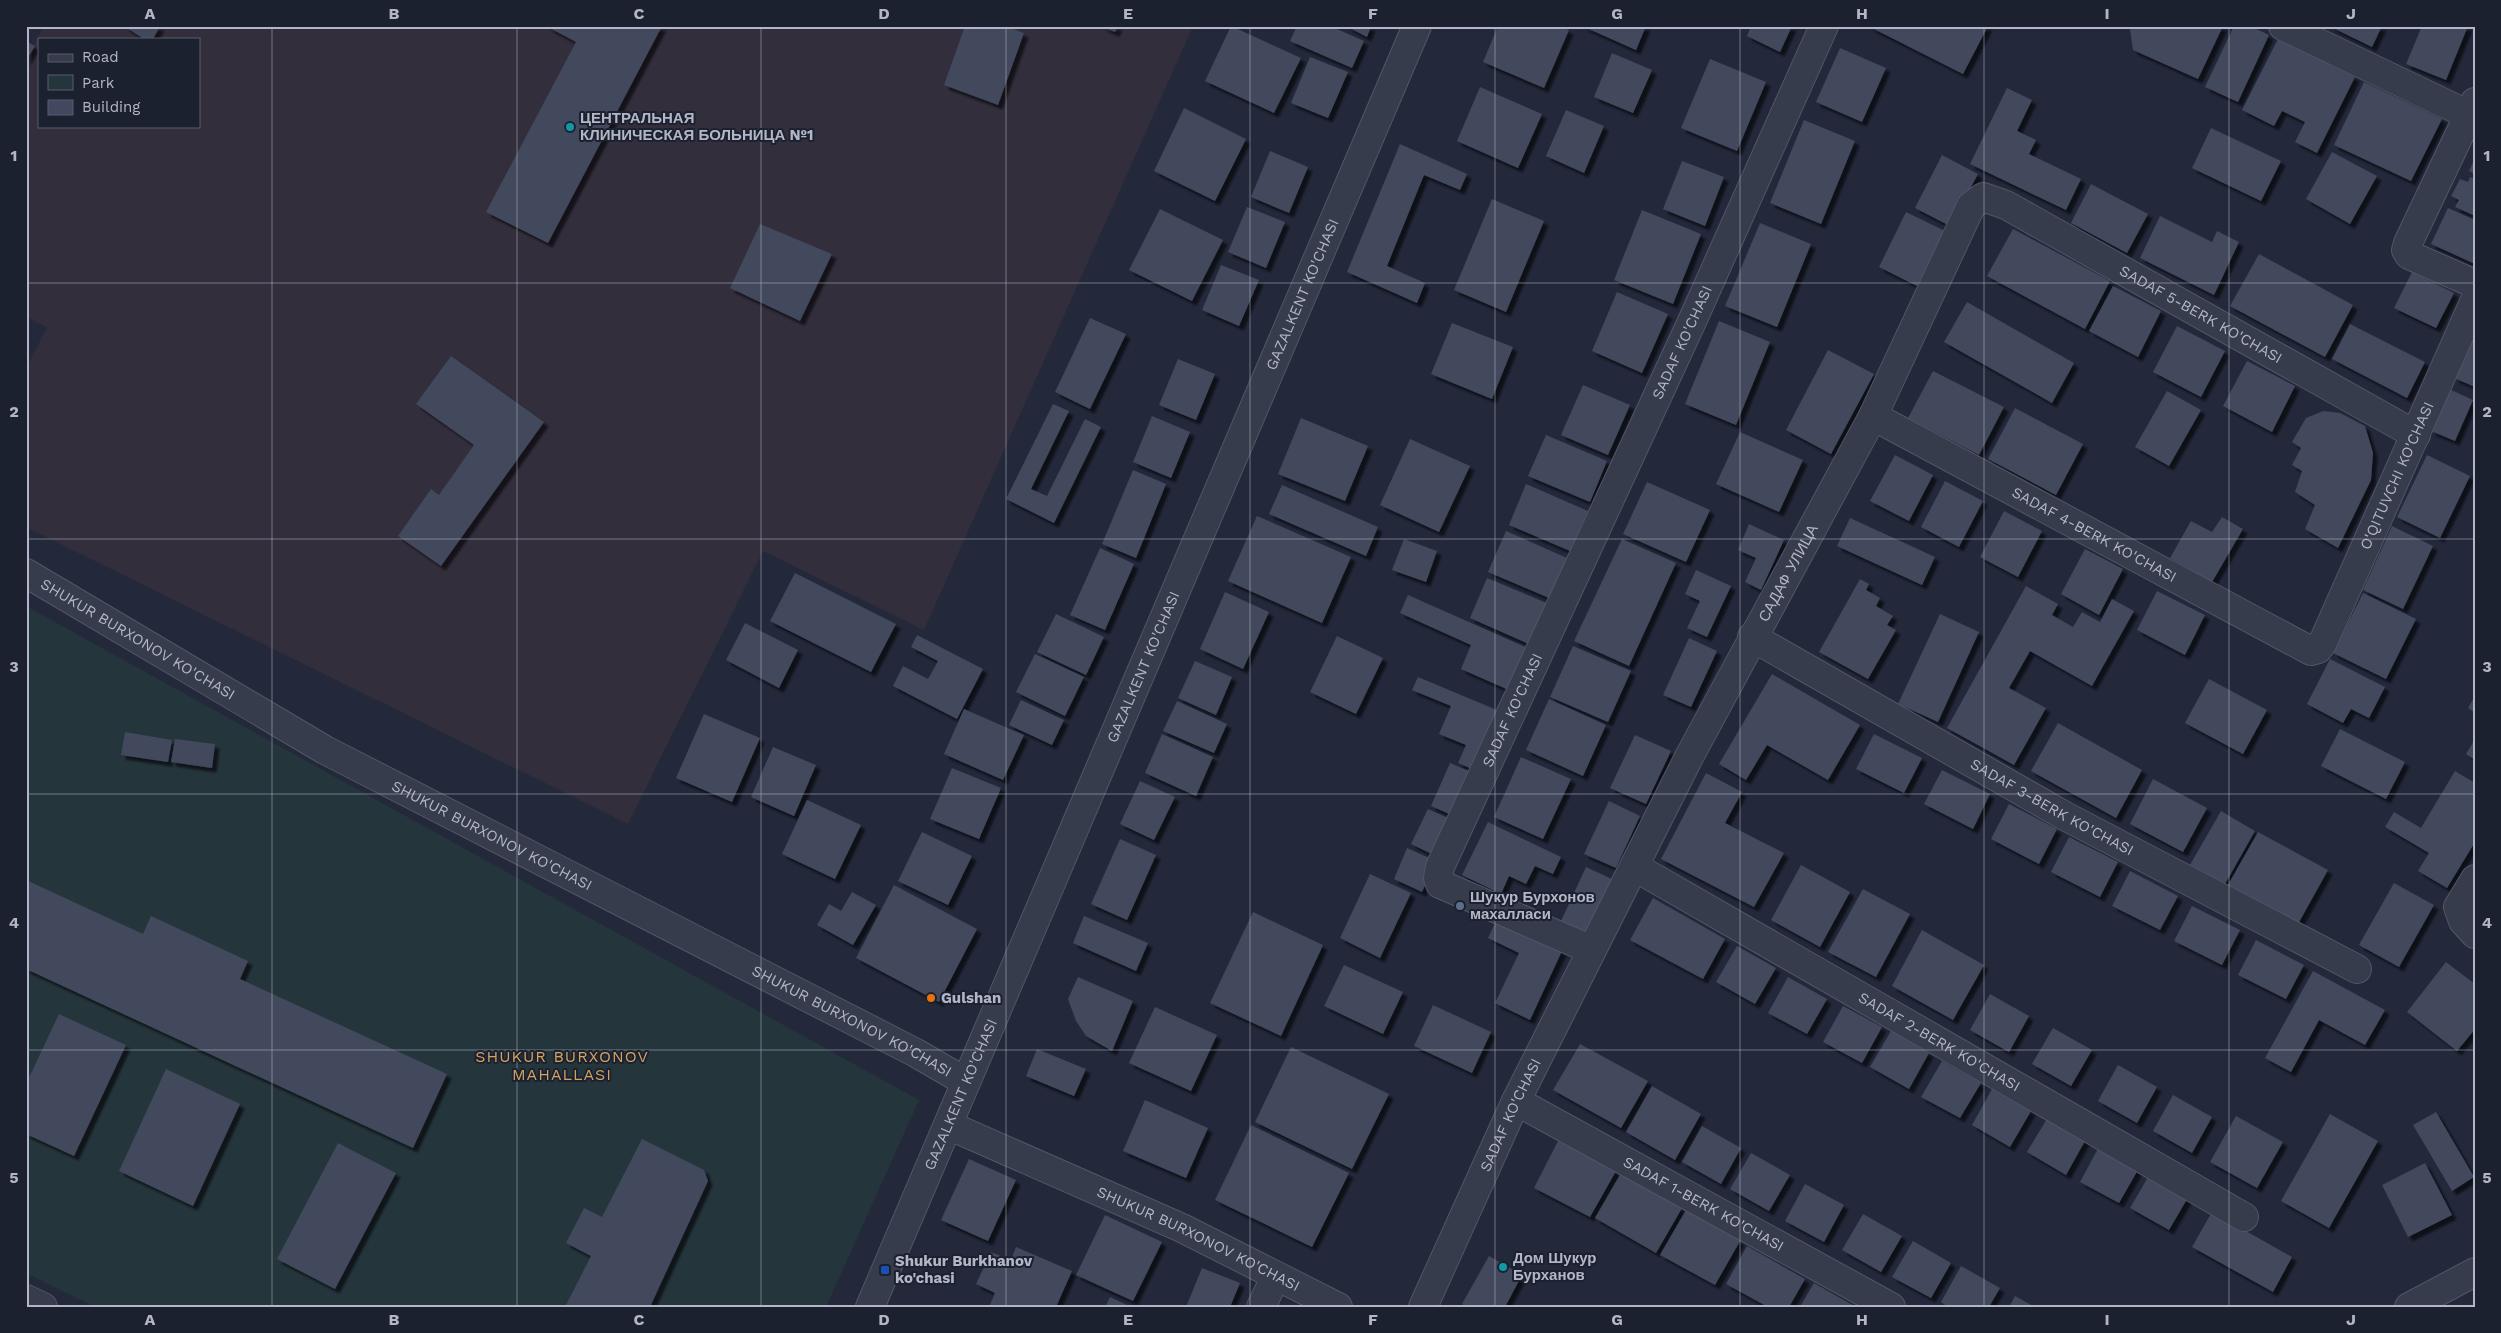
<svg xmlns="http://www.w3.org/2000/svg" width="2501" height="1333" font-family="'Work Sans',sans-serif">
<defs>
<filter id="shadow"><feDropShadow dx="4.5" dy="4.5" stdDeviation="1" flood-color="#0009"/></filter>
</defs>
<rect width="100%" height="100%" fill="#23293b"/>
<path fill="#322e3c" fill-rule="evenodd" d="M44,26H1193L924,630L763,551L628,824L26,527V369L47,327L26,317V59ZM39,39H199V126H39Z"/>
<polygon fill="#25353c" points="26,606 919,1100 826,1307 95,1307 26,1273"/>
<g fill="#42485d" filter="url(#shadow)">
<polygon points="124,26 160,26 153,39 144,39"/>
<polygon points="546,26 662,26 548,243 486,212 576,42"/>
<polygon points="965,26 1006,26 1024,33 998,105 944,85"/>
<polygon points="1100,26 1118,26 1115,32"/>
<polygon points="1231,26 1301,58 1274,113 1205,81"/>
<polygon points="1297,26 1330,26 1364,41 1352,68 1290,41"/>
<polygon points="1346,26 1371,26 1367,37"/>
<polygon points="1498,26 1558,26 1569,30 1544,88 1483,62"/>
<polygon points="1582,26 1646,26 1636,50"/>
<polygon points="1751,26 1792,26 1780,52 1747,36"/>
<polygon points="1868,26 1988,26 1963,74"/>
<polygon points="2127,26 2223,26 2198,79 2133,50 2130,29"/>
<polygon points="2234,26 2250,26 2269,35 2238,102 2205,87"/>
<polygon points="2329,26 2382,26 2372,47"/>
<polygon points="2422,26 2468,26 2446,80 2406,64"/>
<polygon points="2278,39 2355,77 2317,153 2295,142 2305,122 2282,111 2274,126 2242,110"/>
<polygon points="26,41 35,46 26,61"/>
<polygon points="1840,48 1886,68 1862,122 1816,102"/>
<polygon points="1612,53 1652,70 1633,113 1594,97"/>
<polygon points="1310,57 1348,72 1328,118 1291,103"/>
<polygon points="1710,59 1766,82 1737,151 1681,128"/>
<polygon points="2364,82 2442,119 2411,181 2334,145"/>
<polygon points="1480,87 1542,114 1518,168 1457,141"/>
<polygon points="2007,88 2032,100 2017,131 2036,140 2029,154 2081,179 2066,210 1970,164"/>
<polygon points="1184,108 1246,139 1215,201 1154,171"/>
<polygon points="1566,110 1604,126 1584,173 1546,156"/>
<polygon points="1804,120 1855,141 1821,224 1770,203"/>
<polygon points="2211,128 2281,161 2261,201 2192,168"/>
<polygon points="1400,144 1467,174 1460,190 1424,175 1387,266 1425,283 1417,303 1347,272"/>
<polygon points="1270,151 1308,167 1289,213 1251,197"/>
<polygon points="2332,152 2377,176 2350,224 2306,199"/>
<polygon points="1942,155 1978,174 1950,226 1915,208"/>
<polygon points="2475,158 2475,174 2469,171"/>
<polygon points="1682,161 1724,177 1705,226 1663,209"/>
<polygon points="2470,177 2475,179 2475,216 2455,207 2459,200 2451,196 2460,179 2468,182"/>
<polygon points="2091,184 2148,214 2127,253 2071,223"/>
<polygon points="1492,199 1544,221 1506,312 1454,290"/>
<polygon points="1247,207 1285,222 1266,268 1228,252"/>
<polygon points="2448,208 2475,220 2475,264 2431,244"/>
<polygon points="1160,209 1223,240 1192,301 1129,270"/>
<polygon points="1642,210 1701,234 1673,304 1614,280"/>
<polygon points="1906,212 1945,231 1917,286 1879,267"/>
<polygon points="2160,216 2212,242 2217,231 2239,242 2214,295 2140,258"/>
<polygon points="1760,223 1811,244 1777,327 1725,306"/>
<polygon points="760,224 832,254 800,321 730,288"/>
<polygon points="2013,229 2110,281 2085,329 1987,276"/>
<polygon points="2259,254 2353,305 2325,357 2230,306"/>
<polygon points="1221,265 1259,280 1239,326 1202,310"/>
<polygon points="2412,272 2454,293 2436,328 2394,308"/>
<polygon points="2113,286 2161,311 2138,357 2089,331"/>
<polygon points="1617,292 1668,314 1642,373 1592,351"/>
<polygon points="1967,302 2074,363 2052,403 1944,342"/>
<polygon points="1090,318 1126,334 1090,409 1055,392"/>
<polygon points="1719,321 1770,342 1736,425 1685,404"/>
<polygon points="1452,323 1513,347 1492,399 1431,374"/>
<polygon points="2350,324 2425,362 2407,398 2332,359"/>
<polygon points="2177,326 2225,351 2201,397 2153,372"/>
<polygon points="2475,333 2475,387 2454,378"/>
<polygon points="1828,350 1874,374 1831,454 1786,430"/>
<polygon points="451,356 544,422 441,566 398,536 431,489 439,495 474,445 416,404"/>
<polygon points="1178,359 1215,374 1196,420 1159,405"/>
<polygon points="2247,361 2295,386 2272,432 2223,406"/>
<polygon points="1933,371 2004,407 1979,455 1908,418"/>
<polygon points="1583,385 1630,405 1608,455 1561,435"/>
<polygon points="2449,389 2473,400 2455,441 2431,431"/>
<polygon points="2167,391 2201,410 2169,466 2135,447"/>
<polygon points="1053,404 1069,411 1031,489 1047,496 1085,419 1101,427 1054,523 1006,499"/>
<polygon points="2015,408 2083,444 2056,495 1988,459"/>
<polygon points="2323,411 2340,413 2365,426 2373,453 2371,480 2338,548 2305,529 2315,505 2295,492 2302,471 2292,465 2301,448 2292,442 2306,418"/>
<polygon points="1152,416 1190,432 1171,478 1133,462"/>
<polygon points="1301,418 1368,446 1345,501 1278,474"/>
<polygon points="1740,432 1803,460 1779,512 1716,484"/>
<polygon points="1546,435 1607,461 1590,502 1528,476"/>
<polygon points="1410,439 1470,466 1439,532 1380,505"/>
<polygon points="1895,455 1933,475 1909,521 1870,501"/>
<polygon points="2427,455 2470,476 2440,538 2397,517"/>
<polygon points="1133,470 1166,484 1136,558 1102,544"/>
<polygon points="1945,481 1983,501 1959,547 1921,527"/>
<polygon points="1647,482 1710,510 1686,562 1623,534"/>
<polygon points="1526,484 1588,511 1570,551 1509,525"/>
<polygon points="1282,485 1378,527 1366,556 1269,514"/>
<polygon points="2004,511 2042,531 2018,577 1980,557"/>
<polygon points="1257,516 1351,557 1322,623 1228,581"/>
<polygon points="2222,517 2243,529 2212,582 2170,558 2191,521 2212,532"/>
<polygon points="1850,518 1935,557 1922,585 1837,546"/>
<polygon points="1749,524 1784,540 1761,590 1745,582 1756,558 1738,550"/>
<polygon points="2392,526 2433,546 2403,609 2363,590"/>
<polygon points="1506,531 1567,558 1549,598 1488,572"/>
<polygon points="1404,539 1437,551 1426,582 1392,570"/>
<polygon points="1622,539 1676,563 1629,666 1574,641"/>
<polygon points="1100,548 1134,564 1105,630 1070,615"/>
<polygon points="2085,549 2123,569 2099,615 2061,594"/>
<polygon points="1696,570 1731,586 1707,637 1687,628 1700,601 1685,594"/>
<polygon points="795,573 896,624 871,672 770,621"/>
<polygon points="1487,578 1549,604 1531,645 1470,618"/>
<polygon points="1860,579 1869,584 1866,590 1880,598 1876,606 1893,616 1887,625 1896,630 1868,679 1819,652"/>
<polygon points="2026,586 2058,604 2052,615 2073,627 2082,612 2100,622 2112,599 2134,611 2092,686 2030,651 2009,688 2046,708 2014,765 1947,728"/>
<polygon points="2157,591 2205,615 2185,655 2137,630"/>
<polygon points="1225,592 1269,612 1243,669 1200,649"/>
<polygon points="2363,593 2416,619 2386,679 2333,653"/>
<polygon points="1408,595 1530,649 1511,691 1461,669 1471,645 1400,613"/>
<polygon points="1056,614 1104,637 1086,675 1037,652"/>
<polygon points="1940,614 1979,632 1938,722 1898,704"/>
<polygon points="745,623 798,650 779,688 726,660"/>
<polygon points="917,635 983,669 957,719 893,686 903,666 928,679 938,661 911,647"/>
<polygon points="1337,636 1383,658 1356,714 1310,692"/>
<polygon points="1689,638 1717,651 1691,707 1663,695"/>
<polygon points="1573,646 1631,671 1608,722 1550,697"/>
<polygon points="1035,654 1084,677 1065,716 1016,692"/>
<polygon points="2330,659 2385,687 2369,718 2351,709 2343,723 2307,704"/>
<polygon points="1195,661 1232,677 1216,715 1178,698"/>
<polygon points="1772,674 1860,725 1828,780 1767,745 1746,780 1719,764"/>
<polygon points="1418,677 1504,713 1479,772 1458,763 1466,745 1439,734 1451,706 1412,690"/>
<polygon points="2209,679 2267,710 2243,754 2185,723"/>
<polygon points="2475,696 2475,713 2468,708"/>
<polygon points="1549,699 1606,725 1583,776 1526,750"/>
<polygon points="1021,700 1064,720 1052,745 1009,725"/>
<polygon points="1177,701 1227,724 1214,753 1163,731"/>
<polygon points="964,709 1024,735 1003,780 944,754"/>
<polygon points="704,714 760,738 732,802 676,778"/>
<polygon points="2058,723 2142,770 2116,818 2031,771"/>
<polygon points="2340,729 2405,762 2386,799 2321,766"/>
<polygon points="125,732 172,740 168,762 121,755"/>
<polygon points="1162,734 1213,757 1196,796 1145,773"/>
<polygon points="1874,734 1922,758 1904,793 1856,769"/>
<polygon points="1635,735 1671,751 1646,804 1610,788"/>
<polygon points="175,739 215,744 212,768 171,762"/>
<polygon points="2475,739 2475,760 2466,754"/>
<polygon points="773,747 816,765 794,816 751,797"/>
<polygon points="1521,757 1571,779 1543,839 1494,817"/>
<polygon points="1450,763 1476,774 1456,817 1431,806"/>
<polygon points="952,768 1001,788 979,839 930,819"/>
<polygon points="1942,770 1990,794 1973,829 1924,804"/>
<polygon points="2455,771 2475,783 2475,842 2447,888 2418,871 2429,853 2385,827 2394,812 2421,828"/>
<polygon points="1706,773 1742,792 1725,823 1784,853 1754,907 1661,859"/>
<polygon points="2153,779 2207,808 2183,852 2130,824"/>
<polygon points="1140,781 1175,797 1154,840 1120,824"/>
<polygon points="807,800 861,825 835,879 782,854"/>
<polygon points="1609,801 1640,816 1616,868 1584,854"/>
<polygon points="2009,804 2057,829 2039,864 1991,839"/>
<polygon points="1428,809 1455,821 1438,857 1411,844"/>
<polygon points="2221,811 2255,831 2225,884 2190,865"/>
<polygon points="1488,822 1561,857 1553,874 1535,866 1526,884 1509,876 1501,894 1462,875"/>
<polygon points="922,832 972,856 948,905 898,881"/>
<polygon points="2258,832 2328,870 2298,924 2228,885"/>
<polygon points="2069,837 2118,862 2100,897 2051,872"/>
<polygon points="1120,839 1156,855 1127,920 1091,904"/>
<polygon points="1407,848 1436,861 1422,892 1394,879"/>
<polygon points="1801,865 1850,892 1820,947 1771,920"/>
<polygon points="1586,867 1612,879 1588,933 1561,921"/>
<polygon points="2130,871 2178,896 2160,930 2112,906"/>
<polygon points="1370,874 1411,893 1380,958 1340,938"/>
<polygon points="26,880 143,934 151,916 248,961 240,979 447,1074 413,1148 26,969"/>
<polygon points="2394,883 2434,905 2399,967 2359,945"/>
<polygon points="894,885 977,929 939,1002 856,958"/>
<polygon points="1863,889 1910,914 1876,977 1828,952"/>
<polygon points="852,892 876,905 853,945 817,925 829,904 841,911"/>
<polygon points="1653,898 1725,939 1703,979 1630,940"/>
<polygon points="2192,906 2240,930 2222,965 2174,941"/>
<polygon points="1253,912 1323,945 1281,1036 1210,1003"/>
<polygon points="1084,916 1148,943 1136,971 1073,943"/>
<polygon points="1496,921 1562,951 1530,1020 1495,1003 1519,953 1488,938"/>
<polygon points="1922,930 1984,965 1953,1020 1892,986"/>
<polygon points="2256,940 2304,965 2286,999 2238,975"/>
<polygon points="1737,946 1776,968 1755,1004 1716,982"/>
<polygon points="2446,962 2475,984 2475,1029 2457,1051 2407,1012"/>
<polygon points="1344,965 1403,992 1383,1034 1324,1006"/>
<polygon points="2313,971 2385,1010 2365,1045 2319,1020 2291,1072 2265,1058"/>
<polygon points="1078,977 1133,1001 1112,1051 1086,1036 1076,1021 1068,999"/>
<polygon points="1788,977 1827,999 1807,1034 1768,1013"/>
<polygon points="1990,994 2029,1016 2009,1052 1970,1030"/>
<polygon points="1433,1005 1491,1032 1472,1073 1414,1046"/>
<polygon points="1843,1006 1882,1027 1862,1063 1823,1042"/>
<polygon points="1155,1007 1217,1035 1191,1091 1129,1063"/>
<polygon points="59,1014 126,1045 74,1156 26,1134 26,1084"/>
<polygon points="2053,1028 2092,1050 2071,1086 2032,1064"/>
<polygon points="1891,1031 1929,1053 1909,1089 1870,1067"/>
<polygon points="1580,1044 1648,1081 1621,1128 1553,1090"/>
<polygon points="1291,1047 1389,1094 1352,1169 1255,1122"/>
<polygon points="1037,1049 1086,1069 1074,1096 1026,1076"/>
<polygon points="1942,1061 1981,1083 1960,1118 1921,1097"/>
<polygon points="2118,1065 2157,1087 2137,1123 2098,1101"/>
<polygon points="166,1069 240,1104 193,1206 119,1171"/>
<polygon points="1652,1086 1701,1114 1675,1160 1626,1132"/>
<polygon points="1992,1089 2031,1111 2010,1147 1972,1125"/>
<polygon points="2173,1095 2212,1117 2192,1153 2153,1131"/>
<polygon points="1145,1100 1208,1128 1186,1178 1123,1151"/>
<polygon points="2436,1112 2474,1177 2452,1191 2413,1125"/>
<polygon points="2330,1114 2378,1141 2329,1228 2281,1201"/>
<polygon points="2236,1116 2283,1142 2257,1188 2210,1162"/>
<polygon points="2048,1117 2086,1139 2066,1175 2027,1152"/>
<polygon points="1251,1125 1349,1173 1312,1247 1215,1200"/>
<polygon points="1702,1126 1741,1148 1721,1184 1682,1162"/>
<polygon points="642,1139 704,1170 708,1181 650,1307 565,1307 591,1256 566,1243 584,1208 602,1217"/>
<polygon points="1558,1141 1616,1171 1590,1217 1534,1188"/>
<polygon points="338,1143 396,1173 335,1289 277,1259"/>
<polygon points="2100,1145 2139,1168 2119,1203 2080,1182"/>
<polygon points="1751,1153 1790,1175 1769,1211 1730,1189"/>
<polygon points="969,1159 1016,1180 988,1241 941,1220"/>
<polygon points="2425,1163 2452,1215 2408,1237 2382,1185"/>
<polygon points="2151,1172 2190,1194 2169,1230 2130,1208"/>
<polygon points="1621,1173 1682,1208 1656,1253 1595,1218"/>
<polygon points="1805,1184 1844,1205 1824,1242 1785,1221"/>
<polygon points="1686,1210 1740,1241 1715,1285 1660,1255"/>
<polygon points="2212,1212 2292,1257 2273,1292 2192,1247"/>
<polygon points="1863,1214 1902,1236 1881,1272 1842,1250"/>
<polygon points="1105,1215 1162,1242 1133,1301 1076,1275"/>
<polygon points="1913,1241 1951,1263 1931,1298 1892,1277"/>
<polygon points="1747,1246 1805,1279 1789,1307 1768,1307 1726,1284"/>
<polygon points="1016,1247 1072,1271 1056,1307 989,1307 995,1293 976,1284 991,1252 1011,1260"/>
<polygon points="1489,1256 1522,1275 1505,1307 1467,1307 1462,1304"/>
<polygon points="1961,1266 2000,1288 1989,1307 1948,1307 1941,1302"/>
<polygon points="1202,1268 1240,1283 1230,1307 1186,1307"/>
<polygon points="1814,1283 1856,1307 1800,1307"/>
<polygon points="2015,1296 2035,1307 2009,1307"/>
<polygon points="1110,1297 1131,1307 1105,1307"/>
</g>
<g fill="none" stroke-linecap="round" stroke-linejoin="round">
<defs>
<g id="minor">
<polyline points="2283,26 2469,115"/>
<polyline points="2475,102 2408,243 2406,250 2409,255 2475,284"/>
<path id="s1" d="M1873,416L2311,651L2318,649L2323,642L2475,300"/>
<path id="s2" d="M26,573L325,750L916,1053L966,1082"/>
<path id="s3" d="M1752,637L2065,816L2357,969"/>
<path id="s4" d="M1635,867L2244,1217"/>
<polyline points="2475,879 2458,907 2463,921 2475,934"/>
<path id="s5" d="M1592,950L1689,757L1873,416L1971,206L1983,197L2006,205L2416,435"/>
<path id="s6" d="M1516,1101L1891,1307"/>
<path id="s7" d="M948,1125L1182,1228L1338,1307"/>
<polyline points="26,1299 43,1307"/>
<path id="s8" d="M870,1307L1417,26"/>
<polyline points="1261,1307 1276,1276"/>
<path id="s9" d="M1423,1307L1516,1101L1592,950L1440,884L1438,878L1440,867L1694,317L1824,26"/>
<polyline points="2409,1307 2475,1272"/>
</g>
</defs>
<use href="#minor" stroke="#525666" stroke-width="30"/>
<use href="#minor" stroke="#363c4b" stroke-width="28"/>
</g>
<path fill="none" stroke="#b2b6c7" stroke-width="1" stroke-opacity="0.55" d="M272,26V1307M517,26V1307M761,26V1307M1006,26V1307M1250,26V1307M1495,26V1307M1740,26V1307M1984,26V1307M2229,26V1307M26,283H2475M26,539H2475M26,794H2475M26,1050H2475"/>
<g fill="#0f9aa8" stroke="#1c2130" stroke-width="2">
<circle cx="570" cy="127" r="5"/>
<circle cx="1503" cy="1267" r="5"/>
</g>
<circle fill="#5c6f8a" stroke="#1c2130" stroke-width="2" cx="1460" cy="906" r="5"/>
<circle fill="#e8710a" stroke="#1c2130" stroke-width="2" cx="931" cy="998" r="5"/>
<rect fill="#1a4fb4" stroke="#1c2130" stroke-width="2" x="880" y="1265" width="10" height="10" rx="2.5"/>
<g text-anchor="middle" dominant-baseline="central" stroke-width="4" stroke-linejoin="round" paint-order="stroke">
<g font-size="15" font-weight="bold" fill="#b2b6c7" stroke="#1c2130" text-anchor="start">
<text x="580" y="118">ЦЕНТРАЛЬНАЯ<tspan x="580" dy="17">КЛИНИЧЕСКАЯ БОЛЬНИЦА №1</tspan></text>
<text x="1470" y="897">Шукур Бурхонов<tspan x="1470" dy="17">махалласи</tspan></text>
<text x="941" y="998">Gulshan</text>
<text x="1513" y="1258">Дом Шукур<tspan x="1513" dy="17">Бурханов</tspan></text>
<text x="895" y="1261">Shukur Burkhanov<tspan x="895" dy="17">ko'chasi</tspan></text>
</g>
<g font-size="15" fill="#b2b6c7" stroke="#1c2130">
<text stroke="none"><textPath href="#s8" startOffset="1101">GAZALKENT KO'CHASI</textPath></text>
<text stroke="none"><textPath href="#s5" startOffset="1098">SADAF 5-BERK KO'CHASI</textPath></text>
<text stroke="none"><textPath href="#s9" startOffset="1156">SADAF KO'CHASI</textPath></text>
<text stroke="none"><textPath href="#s1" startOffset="695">O'QITUVCHI KO'CHASI</textPath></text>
<text stroke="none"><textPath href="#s1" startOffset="251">SADAF 4-BERK KO'CHASI</textPath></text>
<text stroke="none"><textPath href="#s5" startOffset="425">САДАФ УЛИЦА</textPath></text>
<text stroke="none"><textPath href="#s2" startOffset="130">SHUKUR BURXONOV KO'CHASI</textPath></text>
<text stroke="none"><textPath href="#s8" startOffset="696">GAZALKENT KO'CHASI</textPath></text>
<text stroke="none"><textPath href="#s9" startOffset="751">SADAF KO'CHASI</textPath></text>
<text stroke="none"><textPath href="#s3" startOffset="345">SADAF 3-BERK KO'CHASI</textPath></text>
<text stroke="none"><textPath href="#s2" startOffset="535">SHUKUR BURXONOV KO'CHASI</textPath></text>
<text stroke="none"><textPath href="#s2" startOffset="940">SHUKUR BURXONOV KO'CHASI</textPath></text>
<text stroke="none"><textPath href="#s4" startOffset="351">SADAF 2-BERK KO'CHASI</textPath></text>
<text stroke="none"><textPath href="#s8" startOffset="231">GAZALKENT KO'CHASI</textPath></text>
<text stroke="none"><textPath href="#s9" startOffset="211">SADAF KO'CHASI</textPath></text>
<text stroke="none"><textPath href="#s6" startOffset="214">SADAF 1-BERK KO'CHASI</textPath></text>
<text stroke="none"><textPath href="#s7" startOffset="275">SHUKUR BURXONOV KO'CHASI</textPath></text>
</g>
<g font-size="16" letter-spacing="1" fill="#d2a461" stroke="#1c2130">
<text x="562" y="1056">SHUKUR BURXONOV<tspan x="562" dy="18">MAHALLASI</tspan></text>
</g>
</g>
<rect width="2501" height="1333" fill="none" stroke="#1c2130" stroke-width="55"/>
<rect x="38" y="38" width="162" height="90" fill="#1c2130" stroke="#585d6c"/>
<rect x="48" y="54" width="25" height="8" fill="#363c4b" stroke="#585d6c"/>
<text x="82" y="62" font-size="15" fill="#b2b6c7">Road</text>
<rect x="48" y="75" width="25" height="15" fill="#25353c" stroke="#585d6c"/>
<text x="82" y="88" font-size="15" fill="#b2b6c7">Park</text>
<rect x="48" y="100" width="25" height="15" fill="#42485d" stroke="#585d6c"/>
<text x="82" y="112" font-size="15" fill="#b2b6c7">Building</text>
<rect x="28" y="28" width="2446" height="1278" fill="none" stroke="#b2b6c7" stroke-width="2"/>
<g font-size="16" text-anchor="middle" font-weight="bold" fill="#b2b6c7">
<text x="150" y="19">A</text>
<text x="394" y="19">B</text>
<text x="639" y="19">C</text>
<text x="884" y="19">D</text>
<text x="1128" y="19">E</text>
<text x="1373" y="19">F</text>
<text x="1617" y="19">G</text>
<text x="1862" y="19">H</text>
<text x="2107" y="19">I</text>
<text x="2351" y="19">J</text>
<text x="14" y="161">1</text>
<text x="2487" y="161">1</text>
<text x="14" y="417">2</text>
<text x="2487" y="417">2</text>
<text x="14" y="672">3</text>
<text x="2487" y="672">3</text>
<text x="14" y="928">4</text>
<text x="2487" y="928">4</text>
<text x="14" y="1183">5</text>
<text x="2487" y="1183">5</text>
<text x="150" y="1325">A</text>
<text x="394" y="1325">B</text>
<text x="639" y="1325">C</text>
<text x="884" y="1325">D</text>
<text x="1128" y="1325">E</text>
<text x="1373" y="1325">F</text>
<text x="1617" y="1325">G</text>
<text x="1862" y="1325">H</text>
<text x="2107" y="1325">I</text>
<text x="2351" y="1325">J</text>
</g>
</svg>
